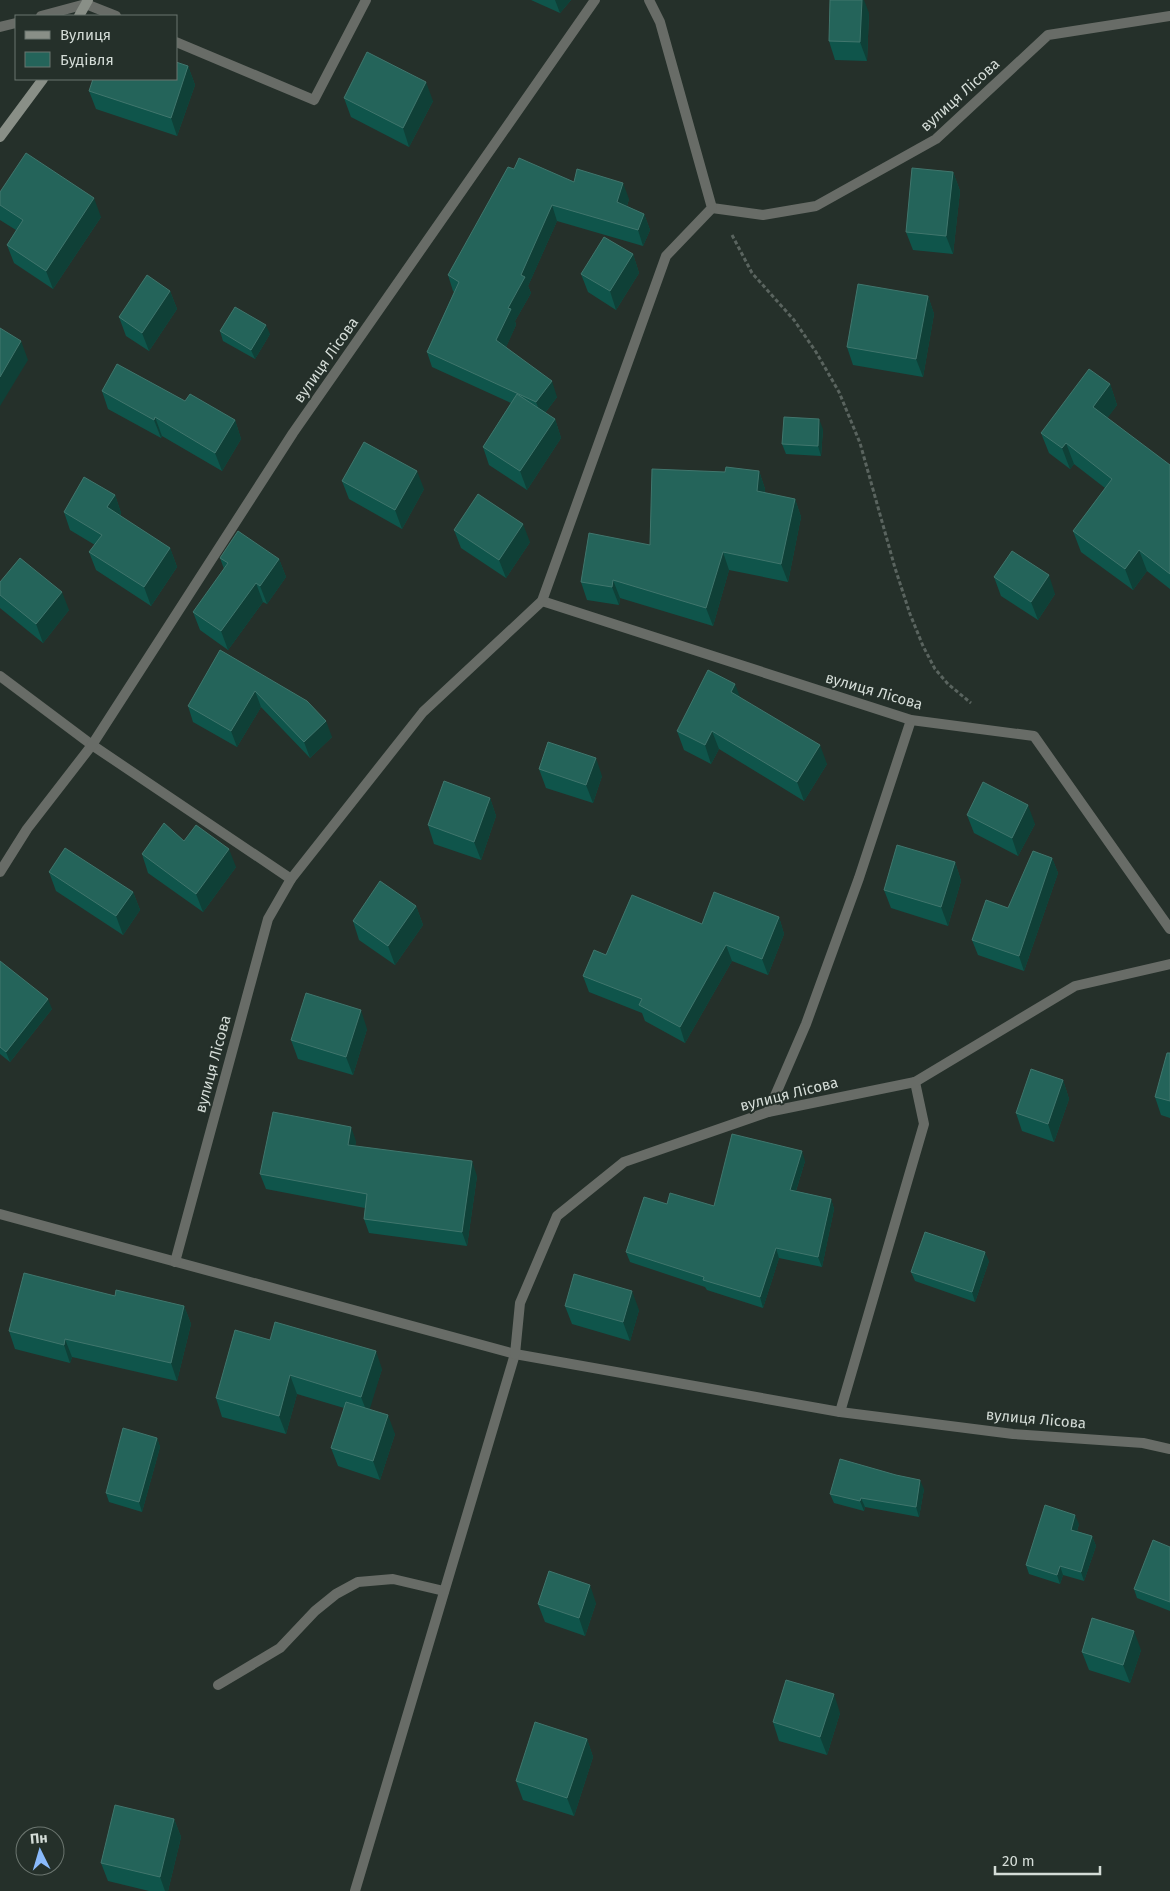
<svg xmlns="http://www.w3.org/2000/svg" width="1170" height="1891" font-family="'Fira Sans',sans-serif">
<rect width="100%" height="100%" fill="#25302a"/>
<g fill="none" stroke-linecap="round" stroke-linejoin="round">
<polyline stroke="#5a645f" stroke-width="3" stroke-dasharray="4 2.5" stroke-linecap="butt" points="732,235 752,273 794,320 816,352 839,392 860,443 895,568 910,614 923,646 935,669 948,684 971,703"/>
<g stroke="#686c67" stroke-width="10">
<polyline points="41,16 86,4 116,16"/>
<polyline points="0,27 16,23"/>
<polyline points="176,42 314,100 366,0"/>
<polyline points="768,1112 806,1024 859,878 911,720"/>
<polyline points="840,1412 924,1124 915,1082"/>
<polyline points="218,1685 280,1648 315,1611 336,1594 358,1582 393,1579 444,1591"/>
<polyline points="355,1891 515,1354"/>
</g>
<g stroke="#686c67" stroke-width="10">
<polyline points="712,208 763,215 816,206 936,139 1048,35 1170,16"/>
<polyline points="542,601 911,720 1034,736 1170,929"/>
<polyline points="0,676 92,745 291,879"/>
<polyline points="0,872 27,829 92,745 293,433 595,0"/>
<polyline points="0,1214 515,1354 840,1412 1013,1434 1143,1443 1170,1449"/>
<polyline points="175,1262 268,919 291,879 423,712 542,601 666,256 712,208 660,22 649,0"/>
<polyline points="515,1354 520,1303 557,1216 624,1162 768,1112 915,1082 1075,986 1170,964"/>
</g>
<g stroke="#898f87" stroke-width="10">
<polyline points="79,16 88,0"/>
<polyline points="0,137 43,79"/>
</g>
</g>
<g fill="#0f554b">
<polygon points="531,0 571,0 560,13"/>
<polygon points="869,13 867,61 835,60 829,41"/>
<polygon points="188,66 195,85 177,136 96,109 89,91"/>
<polygon points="344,98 433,101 409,147 351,117"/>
<polygon points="953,172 960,191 953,254 913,250 906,232"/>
<polygon points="574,182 629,199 627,206 644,214 650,230 643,246 557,221 528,286 531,293 515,321 516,325 506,347 557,397 545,413 555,419 561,438 527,490 489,465 483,447 511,403 432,367 427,352 454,292 453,291 448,275"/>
<polygon points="0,192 101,217 53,289 14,263 7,245 16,230 0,220"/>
<polygon points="633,254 639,273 616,310 588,292 581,274"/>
<polygon points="170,291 177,309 149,351 126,336 119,317"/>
<polygon points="928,296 934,314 923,377 853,365 847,347"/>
<polygon points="220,331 270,334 255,359 223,341"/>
<polygon points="1110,384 1117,405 1107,418 1170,465 1170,589 1147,571 1133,590 1081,552 1073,531 1105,488 1074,464 1070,469 1049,453 1041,433"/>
<polygon points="102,391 185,401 235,420 241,439 222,471 162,436 161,438 108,409"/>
<polygon points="823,429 821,456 786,454 782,444"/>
<polygon points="759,471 765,489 765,493 795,499 801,517 788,582 729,570 713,626 620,598 619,605 587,600 581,582 650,545"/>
<polygon points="342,481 424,489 402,529 349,499"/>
<polygon points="115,495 121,513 120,516 170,548 177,567 151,606 96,570 89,552 95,545 70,530 64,512"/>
<polygon points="454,530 530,542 506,578 461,548"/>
<polygon points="220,558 279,559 286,577 267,604 263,602 228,650 200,630 193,612 224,569"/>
<polygon points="994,577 1055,594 1038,620 1001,596"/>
<polygon points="0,582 69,610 43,643 0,608"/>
<polygon points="220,650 332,737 310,758 261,707 237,747 193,722 188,706"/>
<polygon points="740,697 827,764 804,801 719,749 711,764 684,750 677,731"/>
<polygon points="539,769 602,776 593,803 546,788"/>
<polygon points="490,798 496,816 481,860 434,844 428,825"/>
<polygon points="967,815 1035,824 1018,856 974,833"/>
<polygon points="184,841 236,867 203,912 148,873 142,854"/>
<polygon points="1052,858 1058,873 1024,971 978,955 972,940 1008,908"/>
<polygon points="955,862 961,881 948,926 891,908 884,890"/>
<polygon points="49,872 133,892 140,910 123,935 56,891"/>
<polygon points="416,906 423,925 395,965 359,940 353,921"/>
<polygon points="779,917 784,934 768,975 732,961 685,1043 645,1021 642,1013 589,992 583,976 606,955 702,924"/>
<polygon points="0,961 52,1009 10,1062 0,1054"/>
<polygon points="367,1029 353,1075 298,1059 291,1040"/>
<polygon points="1170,1053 1170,1118 1161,1115 1155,1097"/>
<polygon points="1063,1080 1069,1099 1054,1142 1022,1131 1016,1113"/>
<polygon points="356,1141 355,1146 477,1176 467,1246 369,1233 364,1219 365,1208 266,1189 260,1174"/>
<polygon points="805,1161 796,1191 831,1199 834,1209 822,1267 779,1258 763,1308 707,1290 705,1287 630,1262 626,1252 667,1204 714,1206"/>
<polygon points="989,1261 975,1302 915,1281 911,1272"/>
<polygon points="115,1296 184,1306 191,1324 177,1381 72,1357 70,1363 15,1349 9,1331"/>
<polygon points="565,1306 639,1310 630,1341 572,1324"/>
<polygon points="270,1340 382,1369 369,1409 395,1434 380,1480 338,1466 331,1448 344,1408 297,1394 286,1434 222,1417 216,1398"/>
<polygon points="157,1438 160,1447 142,1512 109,1502 106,1493"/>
<polygon points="924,1489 919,1517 865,1507 864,1511 834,1503 830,1494"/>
<polygon points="1079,1524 1077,1531 1092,1536 1096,1546 1084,1581 1063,1575 1060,1584 1029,1574 1026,1565"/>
<polygon points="1170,1547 1170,1611 1137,1598 1134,1589"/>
<polygon points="596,1603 585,1636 545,1622 538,1604"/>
<polygon points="1141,1650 1130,1683 1089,1670 1082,1652"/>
<polygon points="840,1713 827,1755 779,1741 773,1722"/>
<polygon points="587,1739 593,1757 574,1816 523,1800 516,1781"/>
<polygon points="174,1819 181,1837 168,1891 149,1891 108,1881 101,1863"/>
</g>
<g fill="#0f4037">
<polygon points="555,0 571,0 560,13"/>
<polygon points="862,0 864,0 869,13 867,61 860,42"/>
<polygon points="188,66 195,85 177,136 171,118"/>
<polygon points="426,82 433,101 409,147 403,128"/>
<polygon points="953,172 960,191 953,254 946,236"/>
<polygon points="623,183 629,199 623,218 617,202"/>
<polygon points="94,198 101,217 53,289 46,271"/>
<polygon points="552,205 557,221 528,286 531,293 515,321 516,325 502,356 496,340 521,275"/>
<polygon points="644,214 650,230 643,246 638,230"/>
<polygon points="633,254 639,273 616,310 610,291"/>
<polygon points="170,291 177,309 149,351 142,333"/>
<polygon points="928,296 934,314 923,377 916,359"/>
<polygon points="266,325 270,334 255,359 251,350"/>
<polygon points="21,341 28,360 0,406 0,377"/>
<polygon points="552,381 557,397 542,417 536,402"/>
<polygon points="1110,384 1117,405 1100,428 1093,407"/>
<polygon points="155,417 162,436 161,438 154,420"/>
<polygon points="555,419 561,438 527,490 520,471"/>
<polygon points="819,419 823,429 821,456 818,446"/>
<polygon points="235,420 241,439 222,471 215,453"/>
<polygon points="1066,443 1074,464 1070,469 1062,448"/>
<polygon points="417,471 424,489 402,529 395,510"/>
<polygon points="759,471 765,489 763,509 757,491"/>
<polygon points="115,495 121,513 114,526 107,507"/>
<polygon points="795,499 801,517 788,582 781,564"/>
<polygon points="523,524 530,542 506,578 499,560"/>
<polygon points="170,548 177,567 151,606 144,587"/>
<polygon points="1139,550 1147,571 1133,590 1125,569"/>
<polygon points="723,552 729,570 713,626 706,608"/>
<polygon points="279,559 286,577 267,604 260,586"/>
<polygon points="1049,575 1055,594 1038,620 1031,602"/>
<polygon points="613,580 620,598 619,605 612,587"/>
<polygon points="256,583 263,602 228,650 221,631"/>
<polygon points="62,592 69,610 43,643 36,624"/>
<polygon points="735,684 742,702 731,692"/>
<polygon points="255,691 261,707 237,747 231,731"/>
<polygon points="326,721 332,737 310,758 304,742"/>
<polygon points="712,731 719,749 711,764 705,745"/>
<polygon points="820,745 827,764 804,801 797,782"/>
<polygon points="596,758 602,776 593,803 586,785"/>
<polygon points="490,798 496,816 481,860 474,842"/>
<polygon points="1028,805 1035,824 1018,856 1012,838"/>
<polygon points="229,849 236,867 203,912 196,894"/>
<polygon points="1052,858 1058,873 1024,971 1019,956"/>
<polygon points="955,862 961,881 948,926 941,907"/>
<polygon points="133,892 140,910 123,935 116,916"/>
<polygon points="416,906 423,925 395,965 388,946"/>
<polygon points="779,917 784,934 768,975 762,959"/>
<polygon points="726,945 732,961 685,1043 680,1027"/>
<polygon points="48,999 52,1009 10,1062 6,1052"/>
<polygon points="361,1010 367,1029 353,1075 346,1057"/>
<polygon points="1063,1080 1069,1099 1054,1142 1048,1124"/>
<polygon points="351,1127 356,1141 353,1159 348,1145"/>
<polygon points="802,1151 805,1161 793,1200 790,1190"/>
<polygon points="472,1161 477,1176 467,1246 462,1232"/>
<polygon points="831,1199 834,1209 822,1267 818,1257"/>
<polygon points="776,1248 779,1258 763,1308 760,1297"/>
<polygon points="985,1252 989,1261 975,1302 972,1292"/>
<polygon points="632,1291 639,1310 630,1341 623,1322"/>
<polygon points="184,1306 191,1324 177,1381 171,1363"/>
<polygon points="65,1339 72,1357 70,1363 64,1345"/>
<polygon points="376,1351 382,1369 368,1415 361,1397"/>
<polygon points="290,1375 297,1394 286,1434 279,1416"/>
<polygon points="388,1415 395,1434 380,1480 373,1461"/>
<polygon points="157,1438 160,1447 142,1512 139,1502"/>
<polygon points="920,1480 924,1489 919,1517 916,1507"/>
<polygon points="861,1498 865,1507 864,1511 860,1501"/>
<polygon points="1075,1515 1079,1524 1074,1539 1071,1530"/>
<polygon points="1092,1536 1096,1546 1084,1581 1081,1572"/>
<polygon points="1060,1566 1063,1575 1060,1584 1057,1575"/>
<polygon points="590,1585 596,1603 585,1636 579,1618"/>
<polygon points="1134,1631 1141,1650 1130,1683 1123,1665"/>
<polygon points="834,1694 840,1713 827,1755 820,1737"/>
<polygon points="587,1739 593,1757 574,1816 567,1798"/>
<polygon points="174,1819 181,1837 168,1891 165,1891 160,1877"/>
</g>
<g fill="#24645a" stroke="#40766d">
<polygon points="830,0 862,0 860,42 829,41"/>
<polygon points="367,52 426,82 403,128 344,98"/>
<polygon points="176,62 188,66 171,118 89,91 93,79 176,79"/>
<polygon points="26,153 94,198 46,271 7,245 23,220 0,205 0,192"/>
<polygon points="519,158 574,182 577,169 623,183 617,202 644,214 638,230 552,205 521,275 525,277 508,308 511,309 496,340 552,381 536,402 427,352 459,282 448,275 508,167 514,169"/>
<polygon points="912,168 953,172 946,236 906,232"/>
<polygon points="604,237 633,254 610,291 581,274"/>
<polygon points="147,275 170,291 142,333 119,317"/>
<polygon points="858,284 928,296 916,359 847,347"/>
<polygon points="235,307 266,325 251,350 220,331"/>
<polygon points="0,328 21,341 0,377"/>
<polygon points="117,364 185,401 190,394 235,420 215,453 155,417 154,420 102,391"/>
<polygon points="1089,369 1110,384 1093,407 1170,465 1170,574 1139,550 1125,569 1073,531 1112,479 1066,443 1062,448 1041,433"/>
<polygon points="517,394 555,419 520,471 483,447"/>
<polygon points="784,417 819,419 818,446 782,444"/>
<polygon points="364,442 417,471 395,510 342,481"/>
<polygon points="726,467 759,471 757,491 795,499 781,564 723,552 706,608 613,580 612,587 581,582 589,533 650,545 652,469 725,472"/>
<polygon points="84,477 115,495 107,507 170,548 144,587 89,552 102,535 64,512"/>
<polygon points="478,494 523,524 499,560 454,530"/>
<polygon points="238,531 279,559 260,586 256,583 221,631 193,612 228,563 220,558"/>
<polygon points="1012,551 1049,575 1031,602 994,577"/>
<polygon points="20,558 62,592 36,624 0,595 0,582"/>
<polygon points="220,650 307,701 326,721 304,742 255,691 231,731 188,706"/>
<polygon points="708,670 735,684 731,692 820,745 797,782 712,731 705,745 677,731"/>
<polygon points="548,742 596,758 586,785 539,769"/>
<polygon points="444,781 490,798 474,842 428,825"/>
<polygon points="983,782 1028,805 1012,838 967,815"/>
<polygon points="164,823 184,841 196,825 229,849 196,894 142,854"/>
<polygon points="897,845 955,862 941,907 884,890"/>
<polygon points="65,848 133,892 116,916 49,872"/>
<polygon points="1033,851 1052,858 1019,956 972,940 986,900 1008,908"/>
<polygon points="380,881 416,906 388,946 353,921"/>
<polygon points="714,892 779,917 762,959 726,945 680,1027 639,1005 642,999 583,976 594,950 606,955 632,895 702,924"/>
<polygon points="0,961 48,999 6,1052 0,1047"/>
<polygon points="306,993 361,1010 346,1057 291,1040"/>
<polygon points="1167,1053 1170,1053 1170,1101 1155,1097"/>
<polygon points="1031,1069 1063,1080 1048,1124 1016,1113"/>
<polygon points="273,1112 351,1127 348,1145 472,1161 462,1232 364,1219 367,1194 260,1174"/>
<polygon points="732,1134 802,1151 790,1190 831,1199 818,1257 776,1248 760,1297 703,1280 704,1277 626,1252 644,1197 667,1204 670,1193 714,1206"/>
<polygon points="925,1232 985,1252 972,1292 911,1272"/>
<polygon points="24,1273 115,1296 116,1290 184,1306 171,1363 65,1339 64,1345 9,1331"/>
<polygon points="574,1274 632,1291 623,1322 565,1306"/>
<polygon points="275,1322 376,1351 361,1397 290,1375 279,1416 216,1398 235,1330 270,1340"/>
<polygon points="346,1402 388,1415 373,1461 331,1448"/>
<polygon points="123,1428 157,1438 139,1502 106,1493"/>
<polygon points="840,1459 896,1475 920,1480 916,1507 861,1498 860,1501 830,1494"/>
<polygon points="1045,1505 1075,1515 1071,1530 1092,1536 1081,1572 1060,1566 1057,1575 1026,1565"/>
<polygon points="1153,1540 1170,1547 1170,1602 1134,1589"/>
<polygon points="549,1571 590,1585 579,1618 538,1604"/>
<polygon points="1092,1618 1134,1631 1123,1665 1082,1652"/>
<polygon points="786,1680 834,1694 820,1737 773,1722"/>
<polygon points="535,1722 587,1739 567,1798 516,1781"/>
<polygon points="115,1805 174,1819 160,1877 101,1863"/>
</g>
<g text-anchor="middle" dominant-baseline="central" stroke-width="4" stroke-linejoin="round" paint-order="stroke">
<g font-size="15" fill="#d4dcd7" stroke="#25302a">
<text transform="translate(960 95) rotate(-42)">вулиця Лісова</text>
<text transform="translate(326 360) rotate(-55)">вулиця Лісова</text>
<text transform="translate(874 691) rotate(16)">вулиця Лісова</text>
<text transform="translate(213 1064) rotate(-75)">вулиця Лісова</text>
<text transform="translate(789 1094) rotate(-14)">вулиця Лісова</text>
<text transform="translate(1036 1419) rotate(5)">вулиця Лісова</text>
</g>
</g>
<rect x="15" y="15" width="162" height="65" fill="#25302a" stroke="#6b756f"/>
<rect x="25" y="31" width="25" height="8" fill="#898f87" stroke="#6b756f"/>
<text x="60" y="40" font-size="15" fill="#d4dcd7">Вулиця</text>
<rect x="25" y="52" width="25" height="15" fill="#24645a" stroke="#6b756f"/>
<text x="60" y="65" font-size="15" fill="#d4dcd7">Будівля</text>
<g transform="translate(40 1851) rotate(355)"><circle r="24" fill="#25302a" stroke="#6b756f"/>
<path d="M0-4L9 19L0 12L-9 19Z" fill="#8abafc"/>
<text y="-8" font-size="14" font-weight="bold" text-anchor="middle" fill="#d4dcd7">Пн</text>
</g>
<path d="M995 1866v8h105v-8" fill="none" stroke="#d4dcd7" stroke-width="2.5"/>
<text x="1002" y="1866" font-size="15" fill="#d4dcd7" stroke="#25302a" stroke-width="4" paint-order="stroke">20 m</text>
</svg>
